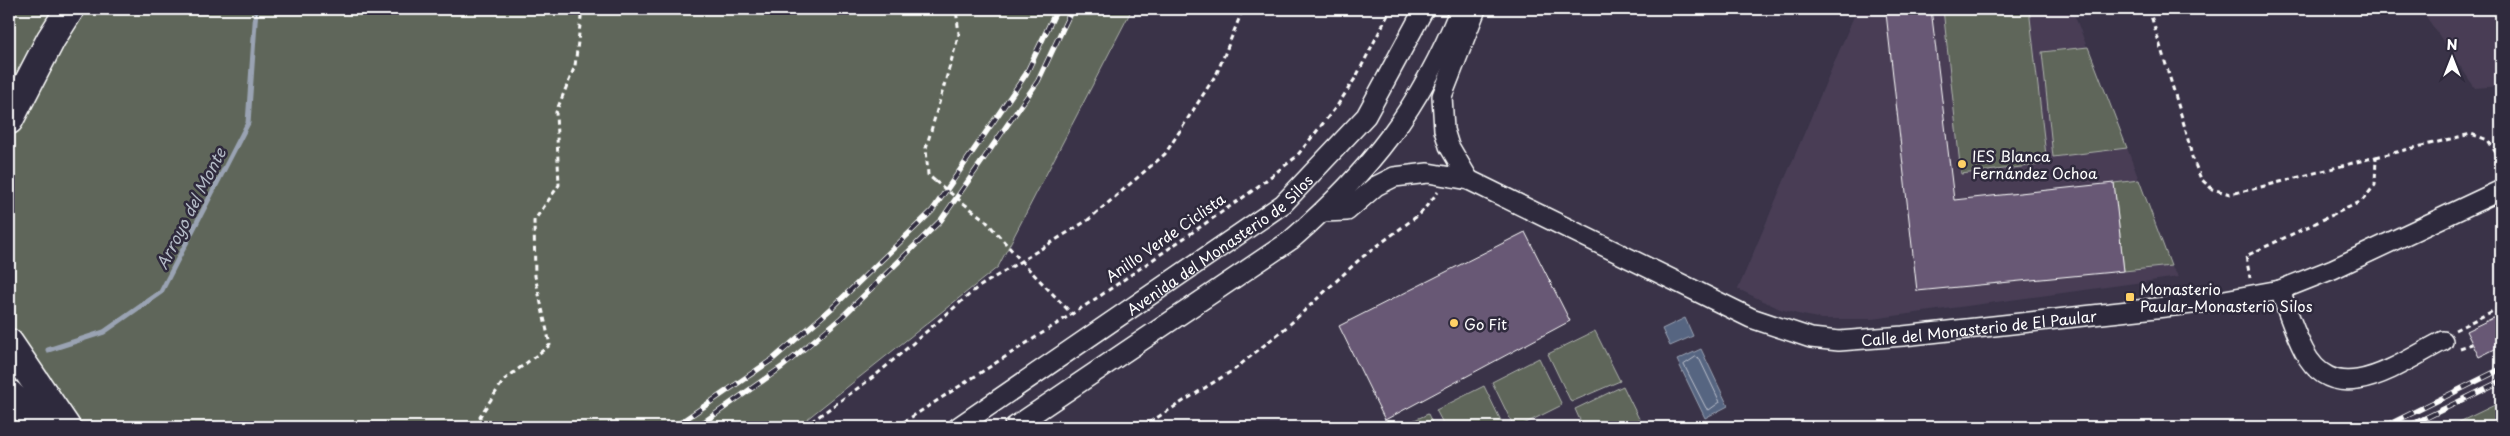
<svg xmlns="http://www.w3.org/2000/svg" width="2510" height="436" font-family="'Playpen Sans',sans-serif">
<rect width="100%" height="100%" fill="#3a3348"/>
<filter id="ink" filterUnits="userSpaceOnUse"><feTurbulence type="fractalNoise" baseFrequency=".02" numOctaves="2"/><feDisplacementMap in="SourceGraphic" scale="10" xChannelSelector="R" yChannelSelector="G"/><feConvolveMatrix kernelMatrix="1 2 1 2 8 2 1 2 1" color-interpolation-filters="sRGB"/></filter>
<g filter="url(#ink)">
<g fill="#483e55">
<polygon points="1857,9 2072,9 2127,148 2171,266 2179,277 1872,319 1822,319 1798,314 1780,309 1738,289"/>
<polygon points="2421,9 2501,9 2501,86 2475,88"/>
</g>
<g fill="#5e665a" stroke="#aeb2ac">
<polygon points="9,9 1132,9 998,267 797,427 9,427"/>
<polygon points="1943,9 2029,9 2047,164 1961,174"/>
<polygon points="2088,47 2127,148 2053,157 2042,52"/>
<polygon points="2139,180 2171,266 2124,271 2114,183"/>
<polygon points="1595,331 1620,381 1571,402 1548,354"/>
<polygon points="1539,358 1562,405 1518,427 1514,427 1492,382"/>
<polygon points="1484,386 1504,427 1445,427 1436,410"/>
<polygon points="1623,386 1643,427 1583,427 1575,409"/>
<polygon points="2501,402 2501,427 2449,427"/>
<polygon points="1428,414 1434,427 1399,427"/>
</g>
<g fill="#576581" stroke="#9aa3b3">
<polygon points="1685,318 1693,336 1670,346 1662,329"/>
<polygon points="1701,349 1728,406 1705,418 1677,360"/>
</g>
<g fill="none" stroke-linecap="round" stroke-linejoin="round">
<polygon stroke="#bcc1cd" stroke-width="1" points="1696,357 1699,358 1720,402 1709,410 1706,408 1684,365"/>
<polyline stroke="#9aa3b3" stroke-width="5" points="48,350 104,332 161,292 248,123 256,9"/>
</g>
<g fill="#685974" stroke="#fff">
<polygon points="1913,9 1931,9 1954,200 2114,183 2124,271 1917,291 1886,13"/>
<polygon points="1525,232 1570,321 1385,420 1339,326"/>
<polygon points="2501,314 2501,346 2479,357 2466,331"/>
</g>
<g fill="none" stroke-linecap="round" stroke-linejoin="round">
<defs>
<g id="minor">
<polyline points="1469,180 1449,146 1444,130 1442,96 1476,9"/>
<path id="s1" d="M1323,212L1347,211L1376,186L1394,177L1428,173L1469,180L1751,318L1811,338L1839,341L1903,336L2219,301L2280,290L2333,269L2501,190"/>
<path d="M2280,290C2287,310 2294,332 2304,351C2336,413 2401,362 2443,341"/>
<path id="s2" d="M958,427L1283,204L1366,116L1424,9"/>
<path d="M1014,427L1291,240C1371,170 1420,108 1460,9"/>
</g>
<g id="highway">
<polyline points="9,120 51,39 70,9"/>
<polyline points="9,343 66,427"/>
<polyline points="9,394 43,427"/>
</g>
</defs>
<use href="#minor" stroke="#fff" stroke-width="22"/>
<use href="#highway" stroke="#fff" stroke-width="31"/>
<g stroke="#fff" stroke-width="3" stroke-dasharray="5 4" stroke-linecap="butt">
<polyline points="2149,9 2186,131 2192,157 2201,179 2212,189 2230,194 2253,189 2376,157 2375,185 2362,201 2246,256 2250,278"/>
<polyline points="2376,157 2471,134 2488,140 2501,161"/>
<polyline points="935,181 928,175 926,148 959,34 956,9"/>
<polyline points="985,220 1021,261 1072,314"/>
<polyline points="2455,330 2501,307"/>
<polyline points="2460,348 2472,344"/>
<polyline points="481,427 480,416 504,380 550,345 535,276 534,221 559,185 556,112 575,66 582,9"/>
<polyline points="804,427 876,375 977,288 1088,220 1165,154 1217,73 1243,9"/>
<polyline points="896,427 1100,296 1248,194 1296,157 1337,106 1356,77 1391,9"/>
<polyline points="1142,427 1235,369 1289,325 1361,258 1420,214 1438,192"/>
<polyline points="2473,427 2484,424 2491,427"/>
</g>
<use href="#minor" stroke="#2f2a3d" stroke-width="19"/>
<use href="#highway" stroke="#2f2a3d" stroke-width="28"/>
<defs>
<g id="rail">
<polyline points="674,427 773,359 832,308 932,211 1026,74 1057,9"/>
<polyline points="697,427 782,367 841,318 941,220 1038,81 1072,9"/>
<polyline points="2384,427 2501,369"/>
<polyline points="2407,427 2501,381"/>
</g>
</defs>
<use href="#rail" stroke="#fff" stroke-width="5.5"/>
<use href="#rail" stroke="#2f2a3d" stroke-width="4" stroke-dasharray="11" stroke-linecap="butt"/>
<polyline stroke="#fff" stroke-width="3" stroke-dasharray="5 4" stroke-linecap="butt" points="935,181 985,220"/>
</g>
</g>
<g fill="#ffd166" stroke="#2f2a3d" stroke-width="2">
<circle cx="1962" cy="164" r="5"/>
<rect x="2125" y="292" width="10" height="10" rx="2.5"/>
<circle cx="1454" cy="323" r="5"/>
</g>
<g text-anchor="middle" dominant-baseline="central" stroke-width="5" stroke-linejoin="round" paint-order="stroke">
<g font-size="15" fill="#fff" stroke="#2f2a3d" text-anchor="start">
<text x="1972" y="155">IES Blanca<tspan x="1972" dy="17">Fernández Ochoa</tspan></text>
<text x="2140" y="288">Monasterio<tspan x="2140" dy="17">Paular-Monasterio Silos</tspan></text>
<text x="1464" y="323">Go Fit</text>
</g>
<g font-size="15" fill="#fff" stroke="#2f2a3d">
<text transform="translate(1165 237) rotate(-35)">Anillo Verde Ciclista</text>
<text stroke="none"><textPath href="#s2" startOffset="319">Avenida del Monasterio de Silos</textPath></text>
<text stroke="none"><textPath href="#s1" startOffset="704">Calle del Monasterio de El Paular</textPath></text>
</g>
<g font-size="16" font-style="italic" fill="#b3bac6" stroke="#2f2a3d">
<text transform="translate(190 208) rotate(-63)">Arroyo del Monte</text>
</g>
</g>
<rect width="2510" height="436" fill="none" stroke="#2f2a3d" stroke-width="30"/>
<rect x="15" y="15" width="2480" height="406" fill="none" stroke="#fff" stroke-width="2" filter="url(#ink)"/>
<g transform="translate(2452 58)" stroke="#2f2a3d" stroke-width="4" paint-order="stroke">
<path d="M0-4L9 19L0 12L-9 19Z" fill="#ffffff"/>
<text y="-8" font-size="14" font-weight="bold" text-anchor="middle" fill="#ffffff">N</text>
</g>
</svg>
